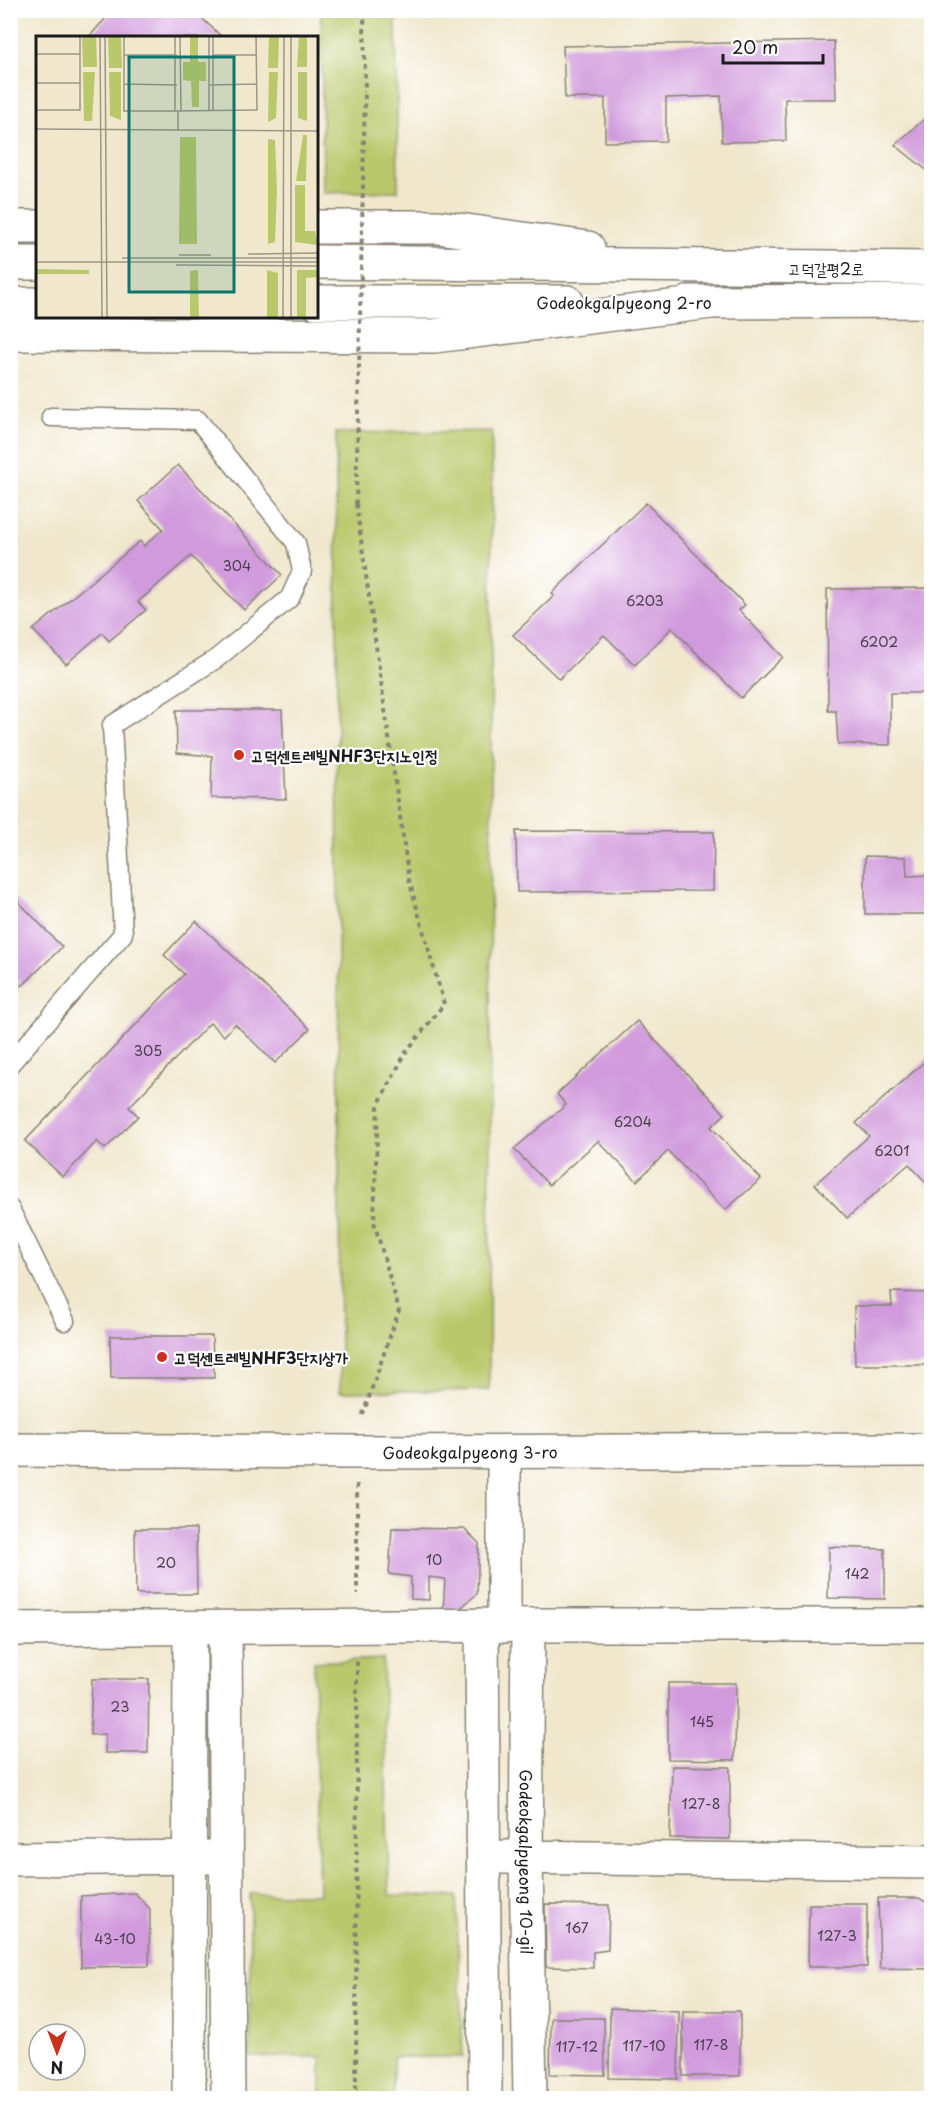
<svg xmlns="http://www.w3.org/2000/svg" width="942" height="2109" font-family="'Playpen Sans','Poor Story',sans-serif">
<rect width="100%" height="100%" fill="#fff"/>
<filter id="ink" filterUnits="userSpaceOnUse"><feTurbulence type="fractalNoise" baseFrequency=".0167" numOctaves="2"/><feDisplacementMap in="SourceGraphic" scale="12" xChannelSelector="R" yChannelSelector="G"/><feConvolveMatrix kernelMatrix="1 2 1 2 8 2 1 2 1" color-interpolation-filters="sRGB"/></filter>
<filter id="wash" filterUnits="userSpaceOnUse"><feTurbulence type="fractalNoise" baseFrequency=".008" numOctaves="4" result="noise"/><feDisplacementMap in="SourceGraphic" scale="24" xChannelSelector="R" yChannelSelector="G"/><feGaussianBlur stdDeviation="1.35" result="paint"/><feColorMatrix in="noise" values="0 0 0 0 0 0 0 0 0 0 0 0 0 0 0 0 0 1.4 0 .05"/><feComposite in="paint" operator="in"/></filter>
<g filter="url(#wash)">
<rect width="100%" height="100%" fill="#f0e7cc"/>
<g fill="#b9c86a" stroke="#6a7243" stroke-width="1.5">
<polygon points="321,11 396,11 398,191 323,193"/>
<polygon points="492,431 489,1390 340,1392 336,433"/>
<polygon points="383,1659 389,1895 456,1896 463,2057 393,2057 393,2098 321,2098 321,2057 250,2057 250,1894 319,1894 314,1662"/>
</g>
<g id="blocks">
<g fill="#d09adc">
<polygon points="113,10 193,10 223,38 88,38"/>
<polygon points="834,41 836,99 785,99 786,141 722,142 721,96 666,98 666,141 605,142 605,98 565,98 563,46"/>
<polygon points="932,112 932,168 929,172 895,145"/>
<polygon points="178,465 282,575 244,610 191,556 138,602 146,610 109,641 102,633 66,664 33,630 140,541 144,546 163,529 138,501"/>
<polygon points="646,503 745,605 739,610 783,657 741,698 672,628 635,665 604,635 559,679 513,635 554,596 552,593"/>
<polygon points="932,588 932,693 890,693 890,745 838,744 836,711 828,711 827,589"/>
<polygon points="176,710 282,710 286,799 211,798 212,756 177,753"/>
<polygon points="516,831 714,832 713,891 517,892"/>
<polygon points="865,856 906,857 907,876 932,875 932,914 865,914"/>
<polygon points="16,899 62,947 22,986 17,979 10,985 10,904"/>
<polygon points="196,921 310,1029 275,1063 235,1024 224,1036 210,1023 129,1107 138,1116 105,1149 97,1141 63,1177 25,1141 184,974 164,955"/>
<polygon points="637,1021 725,1114 711,1127 761,1179 725,1210 668,1151 637,1181 598,1141 549,1185 514,1149 566,1105 557,1094"/>
<polygon points="932,1055 932,1189 909,1164 847,1218 815,1184 869,1136 856,1123"/>
<polygon points="891,1292 932,1293 932,1365 855,1365 854,1306 892,1306"/>
<polygon points="110,1336 212,1336 214,1378 111,1378"/>
<polygon points="392,1528 464,1529 479,1543 477,1594 456,1612 443,1611 445,1579 429,1577 429,1600 411,1599 411,1577 389,1574"/>
<polygon points="135,1529 196,1529 197,1594 136,1594"/>
<polygon points="829,1547 885,1549 885,1599 828,1598"/>
<polygon points="92,1679 149,1679 148,1753 105,1753 105,1734 90,1735"/>
<polygon points="668,1683 736,1683 735,1760 668,1759"/>
<polygon points="672,1766 730,1767 730,1839 670,1838"/>
<polygon points="135,1893 150,1909 149,1966 81,1967 81,1896"/>
<polygon points="878,1898 919,1898 932,1906 932,1969 880,1968"/>
<polygon points="545,1904 609,1905 608,1950 593,1952 593,1968 546,1967"/>
<polygon points="809,1904 867,1904 867,1967 808,1967"/>
<polygon points="610,2008 679,2011 678,2079 609,2078"/>
<rect x="683" y="2011" width="57" height="65"/>
<polygon points="551,2018 604,2018 605,2075 550,2074"/>
</g>
</g>
</g>
<g filter="url(#ink)">
<use href="#blocks" fill-opacity="0" stroke="#868274" stroke-width="1.5"/>
<g fill="none" stroke-linecap="round" stroke-linejoin="round">
<defs>
<g id="service">
<polyline points="10,1064 123,934 112,725 216,659 290,598 302,571 296,543 198,420 51,417"/>
<polyline points="10,1209 65,1321"/>
</g>
<g id="minor">
<polyline points="482,1625 485,2098"/>
<path id="s1" d="M528,1625L526,1857L530,2098"/>
<polyline points="504,1626 504,1452"/>
<polyline points="225,1628 228,2098"/>
<polyline points="10,1629 528,1625 932,1625"/>
<polyline points="504,1857 932,1862"/>
<polyline points="10,1859 210,1857"/>
<polyline points="189,2098 190,1628"/>
</g>
<g id="tertiary">
<polyline points="10,227 38,227"/>
<polyline points="316,227 438,227 588,248"/>
<polyline points="316,262 932,268"/>
<polyline points="10,263 38,263"/>
<polyline points="316,302 567,302"/>
<polyline points="690,302 932,301"/>
<polyline points="10,304 38,304"/>
<polyline points="10,334 434,336 711,302"/>
<path id="s2" d="M10,1450L357,1452L932,1450"/>
</g>
</defs>
<use href="#service" stroke="#868274" stroke-width="21"/>
<use href="#minor" stroke="#868274" stroke-width="36"/>
<use href="#tertiary" stroke="#868274" stroke-width="36"/>
<g stroke="#868274" stroke-width="4" stroke-dasharray="4.5 4.5" stroke-linecap="butt">
<polyline points="364,10 365,92"/>
<polyline points="356,504 409,880 444,1004 406,1052 378,1105 374,1222 399,1310 362,1417"/>
<polyline points="357,1484 357,1594"/>
<polyline points="356,2098 357,1658"/>
</g>
<use href="#service" stroke="#fff" stroke-width="18"/>
<use href="#minor" stroke="#fff" stroke-width="33"/>
<use href="#tertiary" stroke="#fff" stroke-width="33"/>
<polyline stroke="#868274" stroke-width="4" stroke-dasharray="4.5 4.5" stroke-linecap="butt" points="356,504 365,92"/>
</g>
</g>
<g fill="#c8321e" stroke="#fff" stroke-width="2">
<circle cx="239" cy="755" r="6"/>
<circle cx="162" cy="1357" r="6"/>
</g>
<g text-anchor="middle" dominant-baseline="central" stroke-width="4.5" stroke-linejoin="round" paint-order="stroke">
<g font-size="14" fill="#493c4c">
<text x="237" y="565">304</text>
<text x="645" y="600">6203</text>
<text x="879" y="641">6202</text>
<text x="148" y="1050">305</text>
<text x="633" y="1121">6204</text>
<text x="892" y="1150">6201</text>
<text x="434" y="1559">10</text>
<text x="166" y="1562">20</text>
<text x="857" y="1573">142</text>
<text x="120" y="1706">23</text>
<text x="702" y="1721">145</text>
<text x="701" y="1803">127-8</text>
<text x="577" y="1927">167</text>
<text x="837" y="1935">127-3</text>
<text x="115" y="1938">43-10</text>
<text x="711" y="2044">117-8</text>
<text x="644" y="2045">117-10</text>
<text x="577" y="2046">117-12</text>
</g>
<g font-size="16" fill="#1c1c1c" stroke="#fff">
<text x="826" y="268">고덕갈평2로</text>
<text x="624" y="302">Godeokgalpyeong 2-ro</text>
<text stroke="none"><textPath href="#s2" startOffset="460">Godeokgalpyeong 3-ro</textPath></text>
<text stroke="none"><textPath href="#s1" startOffset="237">Godeokgalpyeong 10-gil</textPath></text>
</g>
<g font-size="16" font-weight="bold" fill="#1c1c1c" stroke="#fff" text-anchor="start">
<text x="251" y="755">고덕센트레빌NHF3단지노인정</text>
<text x="174" y="1357">고덕센트레빌NHF3단지상가</text>
</g>
</g>
<g transform="translate(36 36)">
<rect width="282" height="282" fill="#f0e7cc"/>
<path d="M46,0H60L61,31H47ZM72,0H85L86,32H73ZM154,0H162V26H170V45H163V71H156L155,45L147,44V26H154ZM233,0H243L242,32H232ZM263,0H271V31H261ZM47,36H59L56,85H48ZM73,36H85V84L74,80ZM233,36H242L240,82L232,86ZM262,36H271V85L262,82ZM267,99H271L270,145H260ZM144,101H160L161,208H143ZM232,103L239,104L241,154L239,206L232,208ZM259,149H269V195H279L282,209L259,206ZM0,233L53,234V238H0ZM162,234L163,282H154V235ZM231,234L242,237V282H231ZM261,234H282V241L270,242V281H261Z" fill="#b9c86a"/>
<path fill="none" stroke="#9b9686" stroke-width="1.5" d="M64,0L66,282M69,0L71,282M88,0V75H139L221,74L220,0M139,0V75M144,0L145,75M0,18H44M88,19H141M176,19H220M0,47H44M88,48L141,49M174,49L220,48M0,74H44V0M173,74V0M177,74V0M0,93L282,95M142,94V75M282,115V197M212,218L282,217M143,219H175M86,222H282M0,226H282M140,229L282,230M247,282L248,0M255,282V0M282,282V242"/>
<path fill="#0f766e" fill-opacity="0.15" stroke="#0f766e" stroke-width="3" d="M93,21H198V256H93Z"/>
<rect width="282" height="282" fill="none" stroke="#1c1c1c" stroke-width="3"/>
</g>
<rect width="942" height="2109" fill="none" stroke="#fff" stroke-width="36"/>
<g transform="translate(57 2052) rotate(180)"><circle r="28" fill="#ffffff" stroke="#a4a4a4" stroke-width="1.5"/>
<path d="M0-4.5L10 22L0 15L-10 22Z" fill="#c8321e"/>
<text y="-9" font-size="16" font-weight="bold" text-anchor="middle" fill="#1c1c1c">N</text>
</g>
<path d="M723 54v9h100v-9" fill="none" stroke="#1c1c1c" stroke-width="3"/>
<text x="732" y="54" font-size="18" fill="#1c1c1c" stroke="#ffffff" stroke-width="4.5" paint-order="stroke">20 m</text>
</svg>
